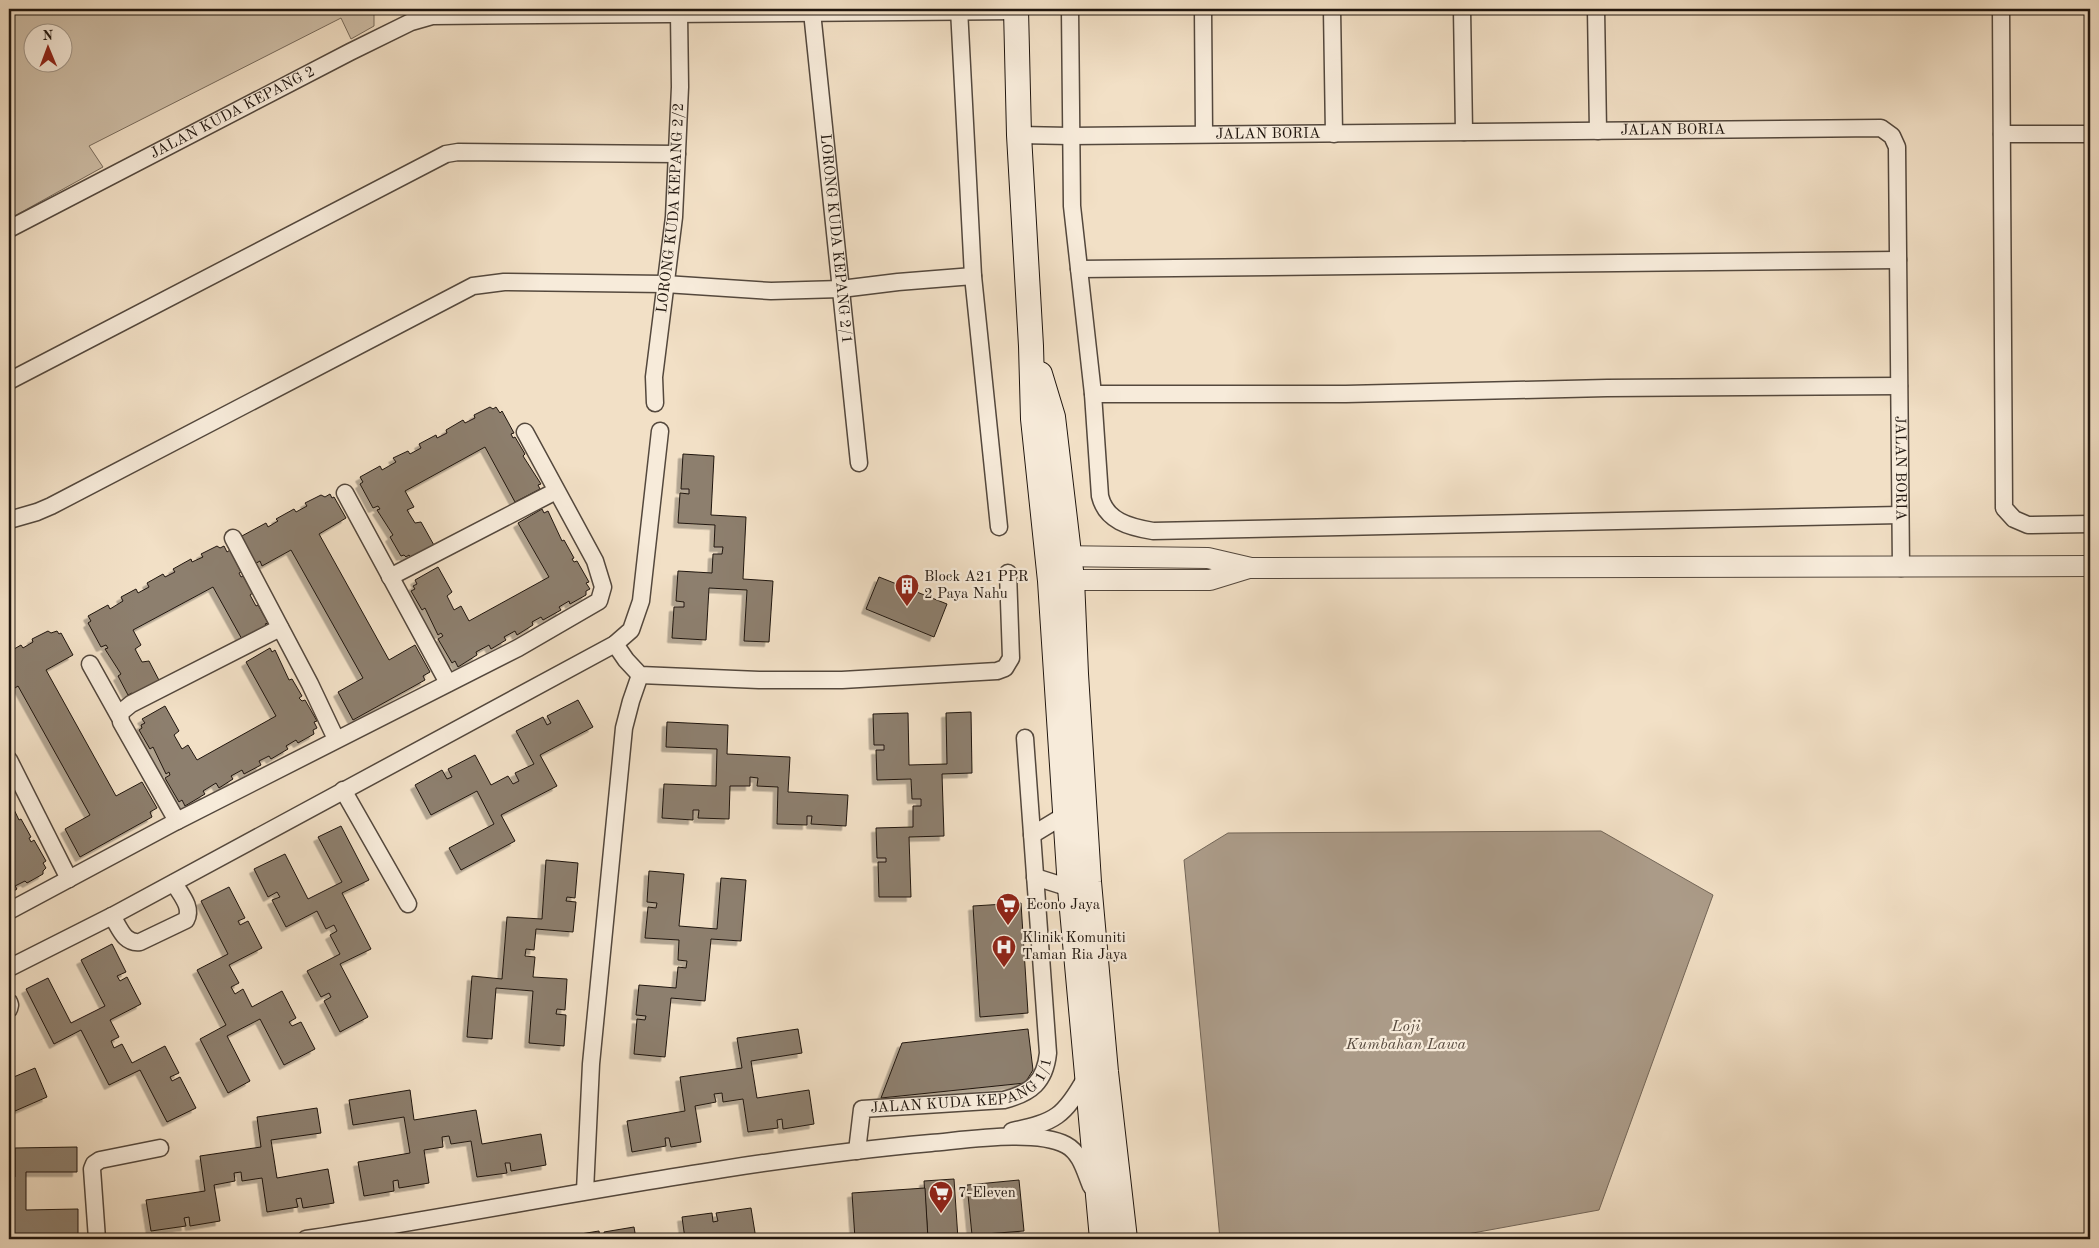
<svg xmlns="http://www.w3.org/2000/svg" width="2099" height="1248" font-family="'Old Standard TT',serif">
<defs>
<filter id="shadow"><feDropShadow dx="-4.5" dy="4.5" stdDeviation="0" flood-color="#0004"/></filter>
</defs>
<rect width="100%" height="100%" fill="#f2e0c6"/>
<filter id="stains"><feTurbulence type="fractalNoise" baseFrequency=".004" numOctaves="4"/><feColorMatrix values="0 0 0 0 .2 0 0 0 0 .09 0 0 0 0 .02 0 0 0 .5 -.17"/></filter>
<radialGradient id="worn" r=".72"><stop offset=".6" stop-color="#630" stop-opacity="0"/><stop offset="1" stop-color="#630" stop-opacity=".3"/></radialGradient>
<path fill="#cebea7" stroke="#776a5b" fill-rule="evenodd" d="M32,9H374V26L351,39L341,18L89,146L103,167L9,219V14ZM32,32H62V62H32Z"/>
<polygon fill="#ab9b88" stroke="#736658" points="1601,831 1713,895 1599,1210 1440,1239 1220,1239 1184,860 1228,833"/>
<g fill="#8d7f6e" stroke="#20160f" filter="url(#shadow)">
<polygon points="490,407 493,409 496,407 500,413 502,411 514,433 511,434 513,438 515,437 525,454 523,456 541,484 538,485 540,489 515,502 485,447 405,491 414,507 407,510 415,523 421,522 435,547 412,559 409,555 406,557 404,555 401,556 390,537 393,535 377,510 380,509 378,506 373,508 360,484 363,482 360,477 380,466 382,470 396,462 393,458 408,451 410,454 421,448 419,444 436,435 437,438 447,433 446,430 463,420 465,423 475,418 474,415"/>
<polygon points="683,454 714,456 711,515 746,517 743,579 773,581 769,642 744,641 747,590 709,588 706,640 672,638 674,607 684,607 684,602 676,601 678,571 712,573 713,554 722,554 723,547 714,547 715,525 678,523 680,493 689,494 689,489 681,489"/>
<polygon points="330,494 332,498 334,497 346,518 319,534 389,660 415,645 430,672 423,676 425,680 353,720 338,692 363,678 291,550 262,566 260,561 251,566 240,537 266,523 268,527 278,521 276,519 294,509 296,512 307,506 305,503 321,495 325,497"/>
<polygon points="542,509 544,513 548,511 562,541 564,540 574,558 572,559 574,562 577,561 589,582 586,583 590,589 586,591 586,595 570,604 569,601 559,607 561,610 543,620 541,617 532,622 533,625 517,635 515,631 504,637 506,640 491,649 489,645 476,652 477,655 458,667 455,661 452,663 438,639 443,636 441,633 438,635 425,608 422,610 411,591 415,589 413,586 417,584 415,580 438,567 452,592 447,596 454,610 461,606 469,621 549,577 518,523"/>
<polygon points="217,546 220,548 224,546 227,552 230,550 241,572 239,573 241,577 243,576 253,593 250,595 256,606 258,605 268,623 265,624 268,628 243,641 213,587 133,630 141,645 135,649 142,662 149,661 162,686 133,696 132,693 128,695 118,676 121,674 105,649 108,648 106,645 101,647 88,623 91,621 88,616 108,605 110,609 123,601 121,597 136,589 138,593 149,587 147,583 163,574 165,577 175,572 173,569 191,559 192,562 203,557 201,554"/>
<polygon points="879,577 947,604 934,637 866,609"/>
<polygon points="48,631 51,633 57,631 59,634 61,633 73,655 46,670 116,796 142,782 157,808 150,812 152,817 80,857 65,829 90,815 18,686 9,692 9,652 21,645 23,648 33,642 32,639"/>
<polygon points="270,648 272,652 275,650 289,680 292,679 302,696 299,698 302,701 305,700 317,721 314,722 317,728 313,730 314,734 298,743 296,740 286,746 288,749 271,759 269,756 259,761 261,765 244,774 242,770 231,776 233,779 219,788 216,783 203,791 205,794 185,806 182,800 179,802 165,778 170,775 169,772 166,774 153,747 150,749 139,730 142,728 141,725 145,723 142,719 165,706 179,731 174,735 182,749 188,745 197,760 276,716 246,662"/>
<polygon points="578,700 593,727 540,755 557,786 501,815 515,841 461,870 449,848 494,824 477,791 431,815 415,785 442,770 447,779 452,777 448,769 475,755 491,785 508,776 513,784 519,781 515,773 534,764 516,731 543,717 547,725 551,723 547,716"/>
<polygon points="971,712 972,773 942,774 944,836 909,837 911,897 879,897 878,862 886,862 886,858 877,858 876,828 913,827 913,806 921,806 921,799 912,799 911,779 877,780 876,750 884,750 884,745 874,745 873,714 908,713 909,765 947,764 946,713"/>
<polygon points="667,722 728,725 727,754 790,757 788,792 848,795 846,826 811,824 812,816 807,816 807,825 777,824 778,787 757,786 758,778 750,777 750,786 730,786 729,819 698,818 699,810 693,810 693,820 662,818 664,784 716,786 717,749 666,747"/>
<polygon points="9,799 19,820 21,819 31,837 29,838 31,842 34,840 46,861 43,863 46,868 43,871 43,874 27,883 25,881 15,886 17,889 9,894"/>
<polygon points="341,826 369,880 342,893 371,949 340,964 368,1017 340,1032 324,1001 331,997 329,993 321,997 307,971 340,954 330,935 337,931 334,925 326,929 317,911 286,927 272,900 280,897 277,892 268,897 254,869 285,854 308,899 342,882 318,837"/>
<polygon points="546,860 578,863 575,898 567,897 566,901 576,902 573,932 536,929 534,950 526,949 525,956 535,957 533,977 567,979 565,1010 557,1009 556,1014 566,1015 564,1046 529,1043 533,991 496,988 492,1039 467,1037 472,976 502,979 507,917 542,919"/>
<polygon points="649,871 684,874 679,926 717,929 721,878 746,880 741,941 711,939 705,1001 671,998 665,1057 634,1054 637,1019 645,1020 646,1016 636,1015 639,985 676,988 678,967 686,968 687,961 678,960 679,940 645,938 648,907 656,908 657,903 647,902"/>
<polygon points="229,887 245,918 238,921 240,925 248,921 262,948 229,965 239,983 231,987 235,994 243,989 252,1007 282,991 296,1018 289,1022 292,1026 301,1022 315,1049 284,1065 260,1019 227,1036 250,1081 228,1093 200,1039 226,1025 197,970 228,954 201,901"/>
<polygon points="1021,903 1028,1013 980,1017 973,906"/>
<polygon points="112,944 126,972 117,976 120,981 127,977 141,1004 110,1020 119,1037 111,1041 114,1048 122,1044 132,1063 165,1046 179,1073 170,1077 172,1081 180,1077 196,1108 167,1122 140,1070 109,1085 81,1030 54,1044 26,989 48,978 71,1023 105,1006 81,960"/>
<polygon points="798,1029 802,1053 751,1061 757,1098 809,1090 814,1124 783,1129 782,1119 777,1120 778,1128 748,1132 743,1099 723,1102 722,1093 714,1094 716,1102 695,1106 701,1142 671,1147 669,1138 665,1138 666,1146 632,1152 627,1121 685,1111 680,1077 742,1068 737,1038"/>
<polygon points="1028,1029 1033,1070 1025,1083 881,1098 902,1043"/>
<polygon points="35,1068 47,1097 15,1111 12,1103 9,1105 9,1079"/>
<polygon points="410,1090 414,1120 476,1110 482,1144 541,1134 546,1165 511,1171 510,1163 505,1163 507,1173 477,1177 471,1141 451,1144 449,1136 442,1137 443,1147 424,1150 429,1183 399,1188 398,1180 393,1181 394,1191 364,1196 358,1162 410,1153 404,1117 353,1125 349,1100"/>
<polygon points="317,1108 321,1133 271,1140 277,1178 328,1169 334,1203 303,1208 301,1198 296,1199 298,1207 267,1212 262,1178 242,1181 241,1172 234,1173 235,1181 214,1185 220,1221 190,1226 189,1217 184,1218 186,1226 151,1231 146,1200 205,1191 200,1156 261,1147 257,1117"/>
<polygon points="77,1147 77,1172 26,1172 26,1210 78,1209 78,1239 47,1239 47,1234 42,1234 42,1239 11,1239 9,1177 15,1177 15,1148"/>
<polygon points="954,1179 958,1239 928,1239 924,1181"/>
<polygon points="1019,1180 1024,1231 972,1235 967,1185"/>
<polygon points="925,1188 928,1239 855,1239 852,1193"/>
<polygon points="751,1208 756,1239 685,1239 682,1217 712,1213 713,1222 718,1221 716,1213"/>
<polygon points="634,1227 636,1239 605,1239 604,1232"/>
<polygon points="599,1231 600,1239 569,1239 568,1236"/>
</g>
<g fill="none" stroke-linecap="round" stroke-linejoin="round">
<defs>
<g id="minor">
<polyline points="959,9 973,276 999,527"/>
<path d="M1070,9L1072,206L1093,394L1100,496C1106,521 1129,527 1153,531L1900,515"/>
<polyline points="1203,9 1204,134"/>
<polyline points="1332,9 1334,134"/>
<polyline points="1462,9 1464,132"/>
<polyline points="1596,9 1598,131"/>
<polyline points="2001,9 2004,508 2014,519 2028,525 2090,524"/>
<path id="s1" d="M812,12L859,463"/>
<polyline points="2002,134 2090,134"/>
<path id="s2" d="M1019,135L1070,136L1881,128L1892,136L1897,147L1901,568"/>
<path id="s3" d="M9,229L350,52L411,22L432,16L1016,11"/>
<polyline points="1079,269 1898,260"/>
<polyline points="9,381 446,154 458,152 677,154"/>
<polyline points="1093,394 1346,394 1607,388 1899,386"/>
<path id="s4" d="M655,403L654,377L674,217L680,87L679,13"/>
<polyline points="345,493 448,683"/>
<polyline points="9,520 37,512 51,506 473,286 504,282 665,284 771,291 841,289 898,282 973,276"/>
<polyline points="233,538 310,684 336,739"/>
<polyline points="390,577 556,491"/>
<polyline points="615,644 626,660 640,675 759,680 842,680 997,671 1005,668 1011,658 1008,573"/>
<polyline points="90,664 119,716"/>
<polyline points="9,760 69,879"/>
<polyline points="343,790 408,904"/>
<polyline points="177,821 121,722 120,713 131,704 280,628"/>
<polyline points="1032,835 1065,815"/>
<polyline points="1035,877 1070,888"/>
<polyline points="9,911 177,821 518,648 599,601 603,587 595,561 525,432"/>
<path d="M112,916C120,928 124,944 140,942L186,920C193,907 180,894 174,883"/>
<polyline points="9,968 112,916 615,644 631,630 641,601 660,431"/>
<polyline points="9,1002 10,1005 9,1009"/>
<path d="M1012,1131C1055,1122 1064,1117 1086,1077"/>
<path id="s5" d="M857,1151L862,1109L1004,1100C1031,1093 1045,1082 1048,1053L1025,738"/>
<polyline points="585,1191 591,1064 624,728 631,701 640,675"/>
<polyline points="97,1239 92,1169 94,1164 100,1160 160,1148"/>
<path d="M306,1239C514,1207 721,1162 931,1143C966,1140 1036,1129 1066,1145C1081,1153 1085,1172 1091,1186"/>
</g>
<g id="tertiary">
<polyline points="1055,556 1208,558 1251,568 2090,566"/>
<polyline points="1057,580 1210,580 1249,568"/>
</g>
<g id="secondary">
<polyline points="1016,9 1019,135 1031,346 1033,419 1050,581 1070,888 1102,1239"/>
<polyline points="1040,374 1053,417 1072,579 1076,674 1089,882 1106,1072 1125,1239"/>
</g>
</defs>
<use href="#minor" stroke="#54483d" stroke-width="19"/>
<use href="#tertiary" stroke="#54483d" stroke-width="22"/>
<use href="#secondary" stroke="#20160f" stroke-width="26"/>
<use href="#minor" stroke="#f7ebda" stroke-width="16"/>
<use href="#tertiary" stroke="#f7ebda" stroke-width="20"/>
<use href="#secondary" stroke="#f7ebda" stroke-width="24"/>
</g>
<defs>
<symbol id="building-pin" viewBox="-11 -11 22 30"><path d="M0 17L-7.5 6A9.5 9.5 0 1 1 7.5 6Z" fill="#8f2418" stroke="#f7ebda"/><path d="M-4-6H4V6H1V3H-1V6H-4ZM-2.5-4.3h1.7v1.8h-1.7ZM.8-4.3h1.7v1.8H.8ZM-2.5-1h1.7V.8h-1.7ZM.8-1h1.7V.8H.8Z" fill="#fff"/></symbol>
<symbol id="supermarket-pin" viewBox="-11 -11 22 30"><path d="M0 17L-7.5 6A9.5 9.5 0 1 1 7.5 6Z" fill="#8f2418" stroke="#f7ebda"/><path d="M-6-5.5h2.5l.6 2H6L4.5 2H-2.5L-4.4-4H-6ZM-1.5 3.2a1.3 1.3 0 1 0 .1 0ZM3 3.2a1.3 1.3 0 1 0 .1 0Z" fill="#fff"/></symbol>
<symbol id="hospital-pin" viewBox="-11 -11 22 30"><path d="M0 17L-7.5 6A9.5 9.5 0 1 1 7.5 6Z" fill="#8f2418" stroke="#f7ebda"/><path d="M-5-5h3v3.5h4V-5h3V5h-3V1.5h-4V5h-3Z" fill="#fff"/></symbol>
</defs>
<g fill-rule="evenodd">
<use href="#building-pin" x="893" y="572" width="28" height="38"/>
<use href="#supermarket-pin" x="994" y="891" width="28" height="38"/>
<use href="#hospital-pin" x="990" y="933" width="28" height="38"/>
<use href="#supermarket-pin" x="927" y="1179" width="28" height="38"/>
</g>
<g text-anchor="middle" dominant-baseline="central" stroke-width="4.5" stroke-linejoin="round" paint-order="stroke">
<g font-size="15" fill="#20160f" stroke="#f7ebda">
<text stroke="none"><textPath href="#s3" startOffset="252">JALAN KUDA KEPANG 2</textPath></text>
<text stroke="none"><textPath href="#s2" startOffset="654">JALAN BORIA</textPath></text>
<text stroke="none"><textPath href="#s2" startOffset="249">JALAN BORIA</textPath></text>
<text stroke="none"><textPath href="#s4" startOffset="196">LORONG KUDA KEPANG 2/2</textPath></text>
<text stroke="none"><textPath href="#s1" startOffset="228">LORONG KUDA KEPANG 2/1</textPath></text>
<text stroke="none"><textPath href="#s2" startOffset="1209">JALAN BORIA</textPath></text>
<text stroke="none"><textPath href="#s5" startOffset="150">JALAN KUDA KEPANG 1/1</textPath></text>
</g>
<g font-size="15" fill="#20160f" stroke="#f7ebda" text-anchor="start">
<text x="924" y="577">Block A21 PPR<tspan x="924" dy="17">2 Paya Nahu</tspan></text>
<text x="1026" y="905">Econo Jaya</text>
<text x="1022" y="938">Klinik Komuniti<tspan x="1022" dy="17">Taman Ria Jaya</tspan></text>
<text x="958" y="1193">7-Eleven</text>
</g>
<g font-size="16" font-style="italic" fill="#584b3f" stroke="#f7ebda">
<text x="1406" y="1027">Loji<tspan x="1406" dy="18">Kumbahan Lawa</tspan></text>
</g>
</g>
<rect width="2099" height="1248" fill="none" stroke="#f2e0c6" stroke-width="30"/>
<rect x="10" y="10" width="2079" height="1228" fill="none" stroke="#20160f" stroke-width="2.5"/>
<rect x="15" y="15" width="2069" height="1218" fill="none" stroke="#20160f"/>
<g transform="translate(48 48) rotate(359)"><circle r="24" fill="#f7ebda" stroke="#a19689"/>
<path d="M0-4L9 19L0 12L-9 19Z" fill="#8f2418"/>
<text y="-8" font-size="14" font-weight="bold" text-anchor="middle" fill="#20160f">N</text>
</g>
<rect width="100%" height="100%" filter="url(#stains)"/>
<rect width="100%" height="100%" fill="url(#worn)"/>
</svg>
